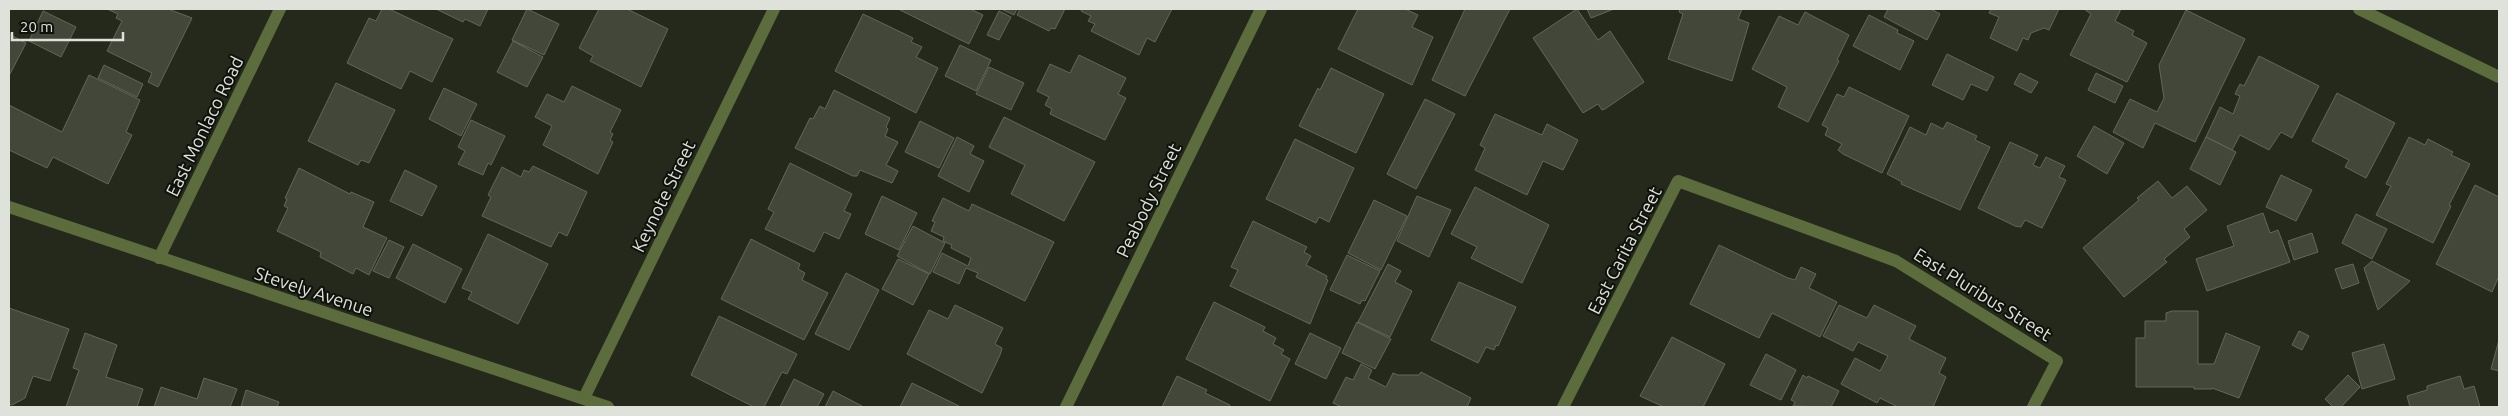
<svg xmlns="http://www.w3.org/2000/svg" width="2508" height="416" font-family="Ubuntu,sans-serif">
<rect width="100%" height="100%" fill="#24291c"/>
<g fill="#424739" stroke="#626859">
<polygon points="107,9 168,9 192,18 158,87 148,82 152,73 107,51 122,21 116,18 118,14"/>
<polygon points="382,9 389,9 453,39 432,82 410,71 401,89 347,63 369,18 376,21"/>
<polygon points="436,9 488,9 480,26 465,19 463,22"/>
<polygon points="527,9 559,24 544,55 512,40"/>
<polygon points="599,9 627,9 668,29 641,87 590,61 593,56 579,48"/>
<polygon points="898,9 970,9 983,15 969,44"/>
<polygon points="1001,9 1017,9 1014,15"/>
<polygon points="1020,9 1065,9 1055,29 1051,28 1049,31 1017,15"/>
<polygon points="1082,9 1172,9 1155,42 1147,38 1139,55 1091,31 1095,24 1088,21 1091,16 1081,11"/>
<polygon points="1358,9 1405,9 1418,15 1412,27 1433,37 1412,85 1338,49"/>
<polygon points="1465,9 1510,9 1465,96 1432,80"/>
<polygon points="1577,9 1598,40 1610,31 1644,82 1605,109 1602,110 1598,104 1583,113 1533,38"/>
<polygon points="1587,9 1614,9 1591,18"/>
<polygon points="1680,9 1742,9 1738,19 1749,23 1732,81 1668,59 1683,14 1679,12"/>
<polygon points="1888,9 1931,9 1940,14 1927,40 1884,17"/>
<polygon points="1991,9 2059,9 2049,30 2044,28 2031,33 2028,40 2023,38 2017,51 1990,38 1999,17 1989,13"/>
<polygon points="2084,9 2121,9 2115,21 2134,31 2132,35 2147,43 2127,82 2070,55 2091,14"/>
<polygon points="2186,10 2245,39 2195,142 2155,123 2143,148 2113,132 2130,99 2157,112 2164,98 2159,65"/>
<polygon points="43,11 76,27 61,57 29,41"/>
<polygon points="999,11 1011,17 999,40 987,35"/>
<polygon points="1805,12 1849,35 1837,60 1839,61 1808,122 1778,107 1787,87 1752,69 1779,16 1798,25"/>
<polygon points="863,14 913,38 911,42 922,47 916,57 938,68 916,113 835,71"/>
<polygon points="1869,15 1898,30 1897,33 1914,41 1900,70 1853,46"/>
<polygon points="9,34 26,43 10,74 9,73"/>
<polygon points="513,41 543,57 527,87 497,72"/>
<polygon points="960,45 991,60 976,91 945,76"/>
<polygon points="1947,54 1994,77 1987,91 1971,84 1963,100 1932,85"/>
<polygon points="1079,55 1126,78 1118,94 1126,98 1105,140 1050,114 1052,109 1045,105 1049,97 1037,91 1050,64 1070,73"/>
<polygon points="2259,56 2319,86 2292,138 2281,132 2269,150 2240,135 2232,150 2206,137 2220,107 2233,114 2240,96 2235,94 2240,84 2244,86"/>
<polygon points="104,65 143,84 137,97 98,78"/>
<polygon points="989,67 1024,83 1011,110 976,94"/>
<polygon points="1331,68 1384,94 1356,153 1299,126 1318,88 1320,90"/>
<polygon points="2020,73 2038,82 2031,93 2014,84"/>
<polygon points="2096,73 2123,86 2115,103 2088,90"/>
<polygon points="89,75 140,100 126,132 132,135 108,184 53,157 47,168 9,150 9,105 62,132"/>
<polygon points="336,83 395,110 369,163 361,160 358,165 308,141"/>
<polygon points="572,86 621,110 610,132 613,134 610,140 613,142 598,174 543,145 552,126 535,117 547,94 564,102"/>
<polygon points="1849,87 1909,116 1882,173 1843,154 1838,150 1842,144 1825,135 1828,128 1822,125 1837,94 1844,97"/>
<polygon points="444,88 477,104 461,136 429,119"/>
<polygon points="834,90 890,118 886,127 888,129 885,136 898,142 886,165 898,171 892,183 860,170 857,176 853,176 795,148 810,118 813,119 820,106 825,109"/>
<polygon points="2337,93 2395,123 2366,178 2345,167 2349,160 2312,141"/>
<polygon points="1425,99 1455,114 1416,189 1387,174"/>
<polygon points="1495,114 1542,135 1547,124 1578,140 1563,170 1543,161 1527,195 1475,170 1485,148 1480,145"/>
<polygon points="1004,117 1095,162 1064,221 1011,194 1025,165 989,147"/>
<polygon points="471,120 505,136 491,165 488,163 483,175 458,164 465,151 458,147"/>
<polygon points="920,121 954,138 939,168 905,152"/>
<polygon points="1947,122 1977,136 1975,140 1990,147 1960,210 1901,184 1902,182 1887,174 1910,127 1926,135 1931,123 1943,129"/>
<polygon points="2094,126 2124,143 2107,174 2077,156"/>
<polygon points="957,137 974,146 970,154 984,161 969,192 938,176"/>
<polygon points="2206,137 2236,152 2220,185 2190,169"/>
<polygon points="2409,137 2425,145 2428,139 2453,152 2451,155 2470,164 2449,205 2451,206 2433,243 2376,215 2391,186 2386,184"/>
<polygon points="1295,139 1354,168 1329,222 1319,217 1316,223 1266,199"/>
<polygon points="2010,142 2038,155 2033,165 2040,168 2046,157 2065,166 2059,177 2066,180 2042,228 2025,220 2021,227 2015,226 1978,208"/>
<polygon points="790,163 852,194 844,211 851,214 839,239 824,232 814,252 765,229 774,212 768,209"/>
<polygon points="533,166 587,192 567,236 559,232 551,247 482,216 491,197 488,195 502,167 521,177 524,170 529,172"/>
<polygon points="299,168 350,194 351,192 374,202 363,227 387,238 369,275 356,268 353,274 320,257 321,252 277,231 288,208 284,206 287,199 285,198"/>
<polygon points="405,170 437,186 422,216 390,201"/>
<polygon points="2281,175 2312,190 2296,221 2266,207"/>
<polygon points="2158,181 2172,198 2187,186 2207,210 2184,229 2190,237 2164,259 2167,262 2124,297 2083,248 2139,200 2137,198"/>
<polygon points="2475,185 2499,197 2499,276 2492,292 2436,264"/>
<polygon points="1475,187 1549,225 1522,283 1471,258 1477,247 1451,234"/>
<polygon points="882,196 917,213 899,250 865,234"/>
<polygon points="1417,196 1451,210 1429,257 1397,241"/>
<polygon points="943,198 969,211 972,204 1054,242 1025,301 976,277 978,273 966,268 959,284 933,272 942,253 968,266 971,258 951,248 952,245 943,241 944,237 931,231 935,222 932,221"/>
<polygon points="1374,200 1407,216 1381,270 1348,253"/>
<polygon points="2263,213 2270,233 2278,230 2290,262 2207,291 2196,259 2234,246 2227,226"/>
<polygon points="2356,214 2387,229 2372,259 2342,243"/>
<polygon points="1253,221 1307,247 1304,252 1311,256 1306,265 1327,276 1326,279 1328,280 1310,324 1230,286 1238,270 1231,267"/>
<polygon points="913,226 945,243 930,274 897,256"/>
<polygon points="2312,233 2318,252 2294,260 2288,241"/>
<polygon points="488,234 548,264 518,324 468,299 472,292 462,288"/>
<polygon points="751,239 800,264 798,269 805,273 802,280 828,293 804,340 721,299"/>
<polygon points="389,240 404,247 389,278 373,271"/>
<polygon points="413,244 462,269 445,303 396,278"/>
<polygon points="1719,245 1788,278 1795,280 1801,267 1816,274 1809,288 1837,302 1820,337 1772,313 1759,338 1690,304"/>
<polygon points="1347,255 1380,271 1365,301 1362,300 1360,304 1330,290"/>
<polygon points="898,259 929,274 913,305 882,289"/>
<polygon points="2372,261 2410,281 2378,310 2364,268"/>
<polygon points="1388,264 1401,271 1395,282 1412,291 1390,337 1358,322"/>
<polygon points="2353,264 2359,283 2342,289 2335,269"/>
<polygon points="846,273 879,290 849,350 815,334"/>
<polygon points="1459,282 1516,307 1498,346 1496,345 1494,350 1486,347 1478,363 1431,340"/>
<polygon points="1214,302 1265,327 1263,331 1276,338 1273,344 1284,350 1281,354 1290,359 1270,401 1186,359"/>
<polygon points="955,305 1003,328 995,344 1002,348 1000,355 982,393 907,354 929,310 948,319"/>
<polygon points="1839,305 1867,318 1874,305 1916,326 1909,339 1946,358 1939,373 1946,377 1933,407 1898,407 1880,398 1877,403 1841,384 1855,358 1880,371 1888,356 1858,342 1853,351 1823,336"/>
<polygon points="9,308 69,329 50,381 33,376 25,398 12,405 9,404"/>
<polygon points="2172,311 2198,311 2198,364 2214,364 2226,333 2260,347 2239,398 2212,388 2212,389 2194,389 2194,387 2136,387 2136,338 2145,338 2145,321 2166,321 2166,313"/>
<polygon points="719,316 797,354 787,374 782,372 764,407 754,407 691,375"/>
<polygon points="1357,322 1391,339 1375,369 1342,353"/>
<polygon points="2299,331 2309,336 2302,350 2292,345"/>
<polygon points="85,333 117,345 106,377 143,389 137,407 66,407 79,370 73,368"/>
<polygon points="1310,333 1341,348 1326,379 1295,364"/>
<polygon points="1672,337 1725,364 1703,407 1664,407 1640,396"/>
<polygon points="2499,340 2499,371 2491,369"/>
<polygon points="2384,344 2395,379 2362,389 2352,353"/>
<polygon points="1766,354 1796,370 1781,400 1750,385"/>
<polygon points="1361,364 1372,370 1368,378 1386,387 1393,373 1398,375 1419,375 1421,372 1471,398 1467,407 1342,407 1333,403 1346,377 1353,380"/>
<polygon points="1803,375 1807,378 1808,376 1839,391 1831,407 1793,406 1795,402 1791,400"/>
<polygon points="2348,375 2360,387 2341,407 2333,407 2325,399"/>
<polygon points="1177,376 1207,390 1205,393 1230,405 1229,407 1162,407"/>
<polygon points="2460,376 2464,389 2474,386 2480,407 2410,407 2407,396 2427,390 2427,386"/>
<polygon points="204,378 237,389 230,407 154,407 161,387 197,399"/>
<polygon points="794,379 824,394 817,407 780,407"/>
<polygon points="912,383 959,406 958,407 900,407"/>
<polygon points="246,390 279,402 277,407 241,407"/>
<polygon points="833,391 862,406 861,407 825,407"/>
</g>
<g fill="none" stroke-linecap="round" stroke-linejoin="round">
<g stroke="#5c6c3d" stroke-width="12">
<polyline points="2359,9 2499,77"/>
<polyline points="9,207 608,407"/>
<polyline points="159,258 280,9"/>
<polyline points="584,398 774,9"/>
<polyline points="1066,407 1261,9"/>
<polyline points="1563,407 1678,181 1896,261 2057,361 2033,407"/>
</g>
</g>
<g text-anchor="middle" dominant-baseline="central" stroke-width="4" stroke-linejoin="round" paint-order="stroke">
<g font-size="18" fill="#dfe2da" stroke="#0f110b">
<text transform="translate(204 126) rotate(-64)">East Monlaco Road</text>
<text transform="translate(663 196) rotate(-64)">Keynote Street</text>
<text transform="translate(1148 200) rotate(-64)">Peabody Street</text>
<text transform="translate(1624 250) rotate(-63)">East Carita Street</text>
<text transform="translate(314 291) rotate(18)">Stevely Avenue</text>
<text transform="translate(1983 294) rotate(32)">East Pluribus Street</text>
</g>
</g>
<rect width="2508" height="416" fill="none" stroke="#dfe2da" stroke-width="20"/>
<path d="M12 32v8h111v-8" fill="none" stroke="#dfe2da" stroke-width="2.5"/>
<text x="20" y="32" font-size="15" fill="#dfe2da" stroke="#0f110b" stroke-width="4" paint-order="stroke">20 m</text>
</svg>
